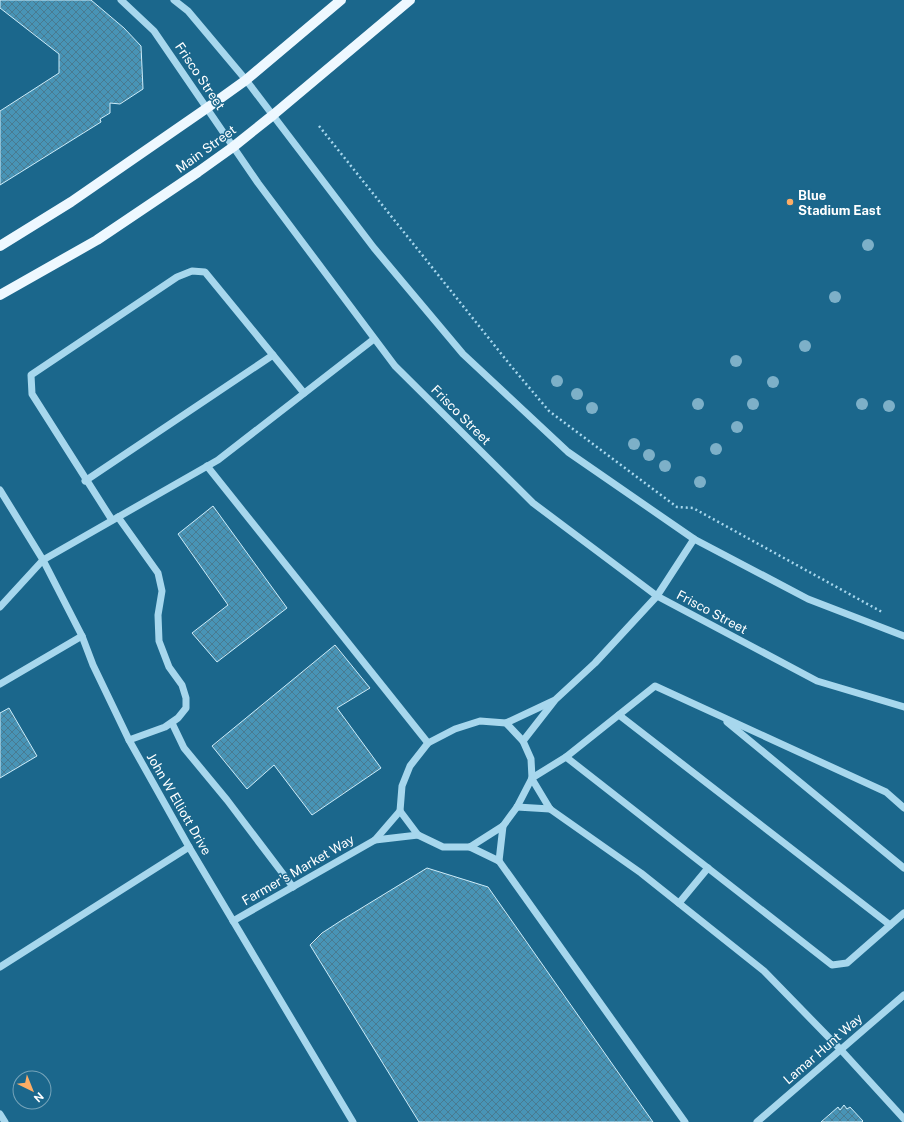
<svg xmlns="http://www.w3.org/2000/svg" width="904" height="1122" font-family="'Public Sans',sans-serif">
<defs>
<pattern id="building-cross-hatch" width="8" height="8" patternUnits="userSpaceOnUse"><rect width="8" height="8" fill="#4894b6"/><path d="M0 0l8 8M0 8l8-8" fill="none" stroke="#497b91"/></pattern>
</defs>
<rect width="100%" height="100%" fill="#1b678c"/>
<g fill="url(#building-cross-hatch)" stroke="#cdecf9">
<polygon points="0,0 91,0 124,28 141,46 143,89 120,104 110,103 110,113 100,119 101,122 0,185 0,111 59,73 59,54 0,8"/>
<polygon points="213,506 287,608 217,662 192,633 228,605 178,534"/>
<polygon points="335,645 370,688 337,708 381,768 312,815 274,765 247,789 212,746"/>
<polygon points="9,708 37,756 0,778 0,713"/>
<polygon points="427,868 488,887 653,1122 419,1122 310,945 322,933 342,920"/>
<polygon points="844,1105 847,1109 850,1107 863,1121 862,1122 821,1122 838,1107 840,1110"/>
</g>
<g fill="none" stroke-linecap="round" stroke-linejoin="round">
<polyline stroke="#a7d7ed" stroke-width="2.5" stroke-dasharray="2 3" stroke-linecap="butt" points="319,126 511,366 549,411 677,507 693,508 882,612"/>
<g stroke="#a7d7ed" stroke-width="7">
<polyline points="121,0 154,31 258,183 395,366 533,503 657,596 817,681 904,707"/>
<polyline points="174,0 188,11 246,80 374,248 463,354 568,452 694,539 808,599 904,636"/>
<polyline points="207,466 428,743"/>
<polyline points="85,481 273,355"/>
<polyline points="0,490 43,560 82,636 93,665 129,740 189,847 353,1122"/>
<polyline points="118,517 158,573 162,591 158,615 159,641 169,667 182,685 186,698 186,708 178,718 165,727 129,740"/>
<polyline points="112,520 32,394 31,375 177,277 192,271 205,272 304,393"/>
<polyline points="0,607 43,560 218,460 374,339"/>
<polyline points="0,684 82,636"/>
<polyline points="619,715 890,925"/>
<polygon points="480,721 506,723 523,741 531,759 532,778 517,807 503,826 470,847 443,847 418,835 400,811 402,786 410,766 428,743 455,729"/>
<polyline points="727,722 904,868"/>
<polyline points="172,723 184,748 227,800 293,887"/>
<polyline points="506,723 553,701"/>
<polyline points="523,741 555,700 595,663 657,596 694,539"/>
<polyline points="566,757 832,965 847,963 904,913"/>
<polyline points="532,778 566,757 655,686 886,792 904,808"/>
<polyline points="532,779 550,809 641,873 764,971 841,1050 904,1119"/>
<polyline points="517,807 550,809"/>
<polyline points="375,840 418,835"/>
<polyline points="470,847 499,861 685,1122"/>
<polyline points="499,861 503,826"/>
<polyline points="679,903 708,868"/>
<polyline points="233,921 375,840 400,811"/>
<polyline points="0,967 189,847"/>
<polyline points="0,1114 5,1122"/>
<polyline points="757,1122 904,995"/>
</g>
<g stroke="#eef8ff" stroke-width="10">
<polyline points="0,246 71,202 207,108 246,80 341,0"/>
<polyline points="0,295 97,240 198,172 233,147 273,115 410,0"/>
</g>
</g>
<g fill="#7db0c8">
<circle cx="868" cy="245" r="6"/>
<circle cx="835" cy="297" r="6"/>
<circle cx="805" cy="346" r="6"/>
<circle cx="736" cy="361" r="6"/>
<circle cx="557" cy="381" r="6"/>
<circle cx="773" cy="382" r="6"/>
<circle cx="577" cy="394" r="6"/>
<circle cx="698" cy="404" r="6"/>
<circle cx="753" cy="404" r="6"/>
<circle cx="862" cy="404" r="6"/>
<circle cx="889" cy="406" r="6"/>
<circle cx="592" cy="408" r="6"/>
<circle cx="737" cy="427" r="6"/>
<circle cx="634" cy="444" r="6"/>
<circle cx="716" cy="449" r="6"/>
<circle cx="649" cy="455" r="6"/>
<circle cx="665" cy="466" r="6"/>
<circle cx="700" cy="482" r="6"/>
</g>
<circle fill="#fead65" stroke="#1b678c" stroke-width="1.5" cx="790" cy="202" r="4"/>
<g text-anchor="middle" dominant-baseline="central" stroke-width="3" stroke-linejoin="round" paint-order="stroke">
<g font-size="13" fill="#fff" stroke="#1b678c">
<text transform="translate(200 76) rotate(56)">Frisco Street</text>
<text transform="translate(206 149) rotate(-36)">Main Street</text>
<text transform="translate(461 415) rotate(45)">Frisco Street</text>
<text transform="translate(712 612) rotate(28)">Frisco Street</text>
<text transform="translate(179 804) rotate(60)">John W Elliott Drive</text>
<text transform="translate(298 870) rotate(-30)">Farmer's Market Way</text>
<text transform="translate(823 1049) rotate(-41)">Lamar Hunt Way</text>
</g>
<g font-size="13" font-weight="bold" fill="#fff" stroke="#1b678c" text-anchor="start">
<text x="798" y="195">Blue<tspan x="798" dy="15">Stadium East</tspan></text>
</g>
</g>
<g transform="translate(32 1090) rotate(137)"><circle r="19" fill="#1b678c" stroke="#76a4ba"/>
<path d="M0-3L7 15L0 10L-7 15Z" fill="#fead65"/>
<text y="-6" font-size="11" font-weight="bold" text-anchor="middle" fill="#ffffff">N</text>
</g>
</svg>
